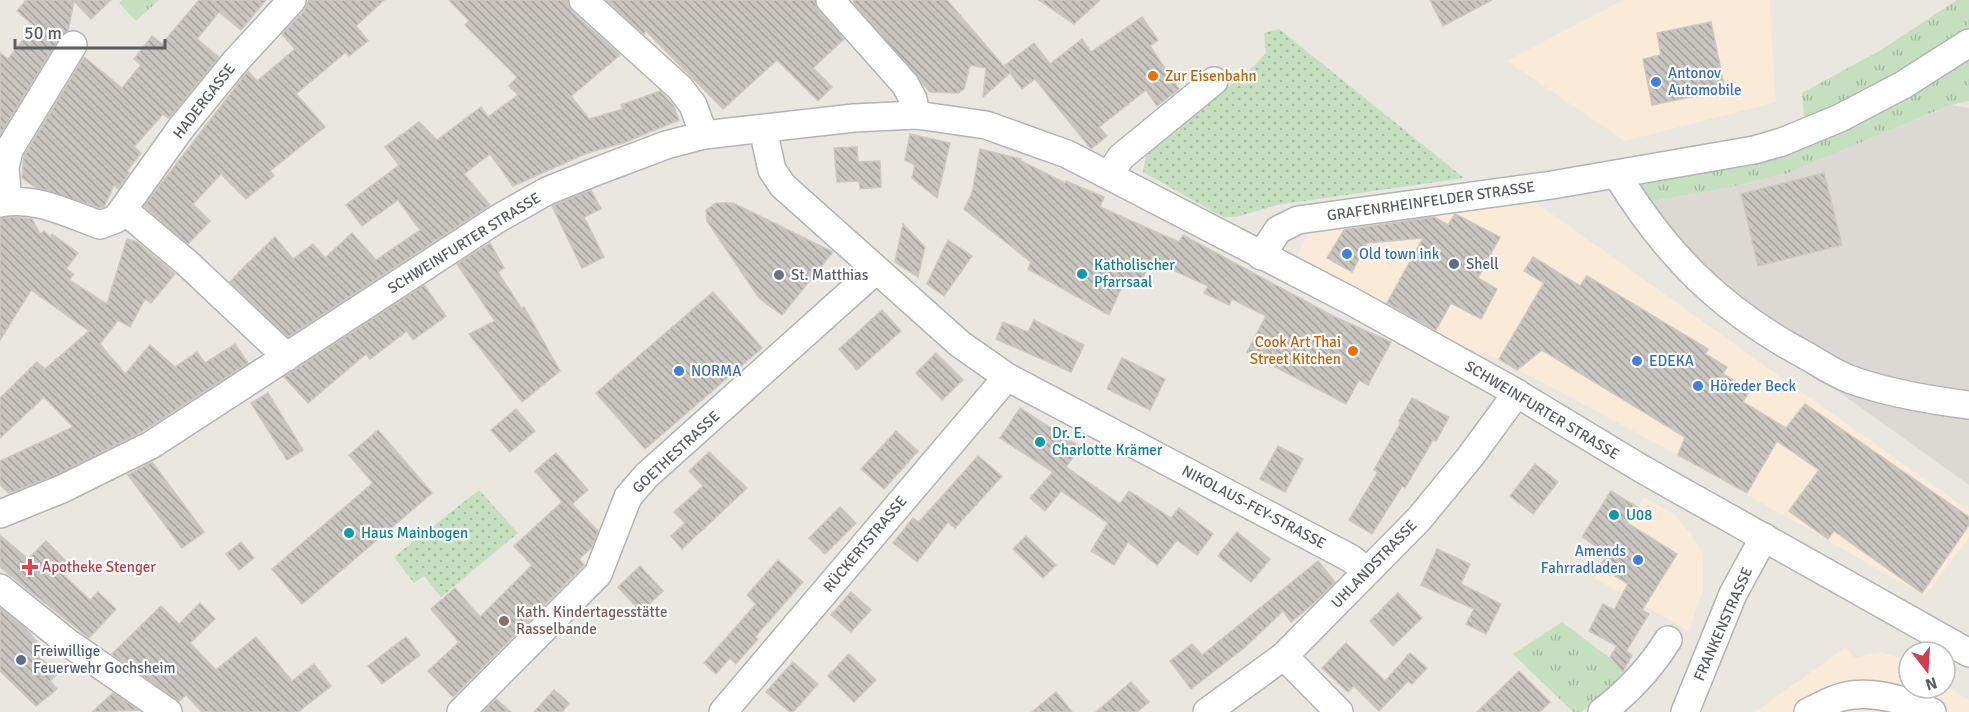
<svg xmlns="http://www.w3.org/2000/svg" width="1969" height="712" font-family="Signika,sans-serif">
<defs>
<pattern id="grass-tufts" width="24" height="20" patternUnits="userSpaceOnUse" patternTransform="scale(1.5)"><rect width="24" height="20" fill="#c5e0bf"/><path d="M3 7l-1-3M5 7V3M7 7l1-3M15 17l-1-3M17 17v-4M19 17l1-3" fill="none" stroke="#a3b99f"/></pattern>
<pattern id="park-dots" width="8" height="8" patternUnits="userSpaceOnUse" patternTransform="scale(1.5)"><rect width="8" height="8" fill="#c5e0bf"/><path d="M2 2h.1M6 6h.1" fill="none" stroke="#a3b99f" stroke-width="1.8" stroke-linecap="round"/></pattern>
<pattern id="building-back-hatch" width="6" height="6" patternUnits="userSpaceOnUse" patternTransform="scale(1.5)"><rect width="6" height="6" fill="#c8c4c0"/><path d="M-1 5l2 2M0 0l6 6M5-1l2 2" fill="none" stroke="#a5a29f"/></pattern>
</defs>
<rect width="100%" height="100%" fill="#eae7e1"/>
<g fill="#f9ebd7">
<polygon points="1623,0 1769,0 1776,102 1625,141 1507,61"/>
<polygon points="1528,197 1969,511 1969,537 1925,596 1678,455 1499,359 1469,349 1435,332 1297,257 1309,231"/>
<polygon points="1644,497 1674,514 1693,537 1703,554 1703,590 1689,631 1594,578"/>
<polygon points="1846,647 1854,658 1881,652 1896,657 1909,665 1909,688 1945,688 1945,686 1969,700 1969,712 1755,712"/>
</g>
<polygon fill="#dcd9d5" points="1950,105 1969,108 1969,485 1708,298 1637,204 1726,188 1788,173"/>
<g fill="url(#grass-tufts)">
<polygon points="123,0 159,0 136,21 119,3"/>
<polygon points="1957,0 1969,0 1969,101 1950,105 1788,173 1726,188 1637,204 1618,175 1805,133 1802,93 1881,50"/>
<polygon points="1562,622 1611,659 1626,677 1581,712 1573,712 1513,654"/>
</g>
<g fill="url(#park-dots)">
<polygon points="1279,29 1464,178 1277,205 1236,217 1223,217 1143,172 1146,154 1254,66 1266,53 1264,33"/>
<polygon points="479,490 518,533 441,597 424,576 414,583 394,557"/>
</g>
<g fill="url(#building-back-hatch)" stroke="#cec7c0" stroke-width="1.5">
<polygon points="26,0 111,0 91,19 74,1 68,31 60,37 0,135 0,53 8,59 34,26 17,11"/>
<polygon points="199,0 266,0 241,30 219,12 197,39 219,57 169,118 163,114 134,147 141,153 127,171 129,173 118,189 114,185 104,207 100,208 35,187 22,178 24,156 84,57 122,88 141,65 134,59 152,36 162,44"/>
<polygon points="309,0 384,0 356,26 368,41 349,56 346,52 296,94 325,127 270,171 274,176 246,199 221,174 193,204 210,221 188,244 144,206 248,71 257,81 295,49 282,34 304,11"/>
<polygon points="449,0 568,0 572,12 620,55 571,96 589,119 623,109 621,105 660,91 673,105 679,120 623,143 587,153 513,186 490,154 464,174 490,205 288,337 230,282 242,269 275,237 293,259 313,244 325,258 352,233 376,260 420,230 398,200 362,226 346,205 399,165 385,147 419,122 437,140 481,107 488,117 518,95 509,86 517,77 465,25 469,21"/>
<polygon points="606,0 814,0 818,10 844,39 813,68 832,87 818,101 777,60 723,109 646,31 644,34"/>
<polygon points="855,0 947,0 1006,69 1004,66 1034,43 1050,64 1082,39 1091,52 1142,17 1158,40 1150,46 1179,89 1157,106 1146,90 1099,127 1107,136 1091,149 1035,79 1022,89 1010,73 983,97 986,68 970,65 964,89 958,93 930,92 853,2"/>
<polygon points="1039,0 1100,0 1074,24"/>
<polygon points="1430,0 1492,0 1443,26"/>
<polygon points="1711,22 1725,90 1652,105 1643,59 1661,55 1657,33"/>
<polygon points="910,134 950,143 937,198 912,178 915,165 905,160"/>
<polygon points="857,147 858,162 880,161 881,187 860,189 859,181 837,182 834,148"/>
<polygon points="980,149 1021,159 1021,161 1065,183 1066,181 1104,197 1100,207 1179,242 1183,235 1333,316 1391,342 1368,385 1359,380 1346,404 1247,352 1266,316 1232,299 1229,305 1204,293 1208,286 1151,260 1140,285 1125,280 1109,315 1028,269 1031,262 964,209 972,193"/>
<polygon points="1824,173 1842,245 1758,266 1741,194"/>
<polygon points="591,190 601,209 584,217 604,257 582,268 552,206"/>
<polygon points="716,203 733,203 833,252 782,315 759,298 707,221 706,210"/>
<polygon points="1455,214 1500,237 1478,278 1497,289 1481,319 1451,303 1436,330 1387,303 1423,238 1367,243 1352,272 1327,258 1344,230 1434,217 1448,225"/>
<polygon points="14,217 32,219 40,234 44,231 50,237 52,234 78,253 66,269 74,274 69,280 107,304 127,239 137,242 175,274 151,303 145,299 130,327 118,320 100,344 125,374 150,345 175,367 197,352 205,363 235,344 248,363 143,431 56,475 9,493 0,485 0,461 73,427 44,397 0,438 0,398 37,362 45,369 89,331 31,290 0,340 0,218"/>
<polygon points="903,224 925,247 918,277 895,262"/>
<polygon points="948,240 972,256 944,296 927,284"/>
<polygon points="490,243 504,268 498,272 521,308 524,307 560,371 522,402 469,334 495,321 457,264"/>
<polygon points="1533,257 1580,286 1587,276 1708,349 1705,354 1727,367 1723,374 1750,390 1743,402 1786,428 1805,404 1969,517 1969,525 1922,593 1834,531 1828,539 1789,511 1819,470 1777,441 1747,493 1678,455 1685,437 1542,350 1517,370 1499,359 1544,283 1524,271"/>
<polygon points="424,285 446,316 413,340 407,331 370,359 366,354 308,403 284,377"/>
<polygon points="713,292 762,348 645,449 596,393"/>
<polygon points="882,310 901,331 857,370 839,349"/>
<polygon points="1034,320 1084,345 1071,372 996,339 1003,322 1028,332"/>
<polygon points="936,353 963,380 942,400 916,373"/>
<polygon points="1122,358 1165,379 1150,410 1107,389"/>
<polygon points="268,393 303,450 287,460 251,403"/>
<polygon points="1412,398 1449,417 1436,441 1433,440 1405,488 1402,486 1372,534 1349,520 1378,472 1374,470 1401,422 1399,421"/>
<polygon points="1020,408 1080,447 1066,467 1120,504 1129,491 1171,518 1179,508 1213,534 1197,555 1177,540 1157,565 1128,542 1114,565 1091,551 1108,523 1061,491 1045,511 1030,498 1053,472 1000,438"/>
<polygon points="516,409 535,431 510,452 491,430"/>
<polygon points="378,430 432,493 302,604 272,569 373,483 349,455"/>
<polygon points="896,431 918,451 884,489 861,469"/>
<polygon points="1278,446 1303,459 1285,492 1260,479"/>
<polygon points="709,452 747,488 682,549 671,536 685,523 674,512 703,486 689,471"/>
<polygon points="556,453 588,490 572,504 598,531 592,547 579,559 584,565 453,697 428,671 459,642 431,609 455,588 480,617 532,565 514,546 562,502 535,471"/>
<polygon points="978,456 1002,476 955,528 948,522 917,562 893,543 913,518 919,522"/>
<polygon points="152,462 204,532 182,548 128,475"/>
<polygon points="1535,464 1558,482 1533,514 1510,496"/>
<polygon points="1611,491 1637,507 1627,523 1677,554 1642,610 1649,614 1626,651 1632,655 1623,672 1610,657 1617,646 1589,631 1603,604 1614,610 1628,584 1600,566 1608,554 1582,537"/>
<polygon points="840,507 856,523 825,554 809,538"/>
<polygon points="1237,532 1270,559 1251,582 1218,556"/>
<polygon points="0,535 28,559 46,541 66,561 57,569 90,600 98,592 116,609 89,638 0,567"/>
<polygon points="1026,536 1056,565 1043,578 1013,549"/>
<polygon points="241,542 254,558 239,570 226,554"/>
<polygon points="1437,549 1470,564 1461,584 1501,604 1486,634 1466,624 1474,609 1421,585"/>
<polygon points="778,560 803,582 755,637 758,639 736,664 730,658 716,674 704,663 756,604 747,595"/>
<polygon points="1318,561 1335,582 1313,604 1291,622 1283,611 1244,648 1191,689 1170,661 1192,644 1202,655"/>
<polygon points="640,566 663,591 641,612 618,587"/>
<polygon points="851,592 871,610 851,632 831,615"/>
<polygon points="1398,593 1422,618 1393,646 1370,621"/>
<polygon points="200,603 215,619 190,643 216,670 256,637 292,681 314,664 331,686 298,712 202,712 186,695 179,701 112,654 161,606 179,624"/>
<polygon points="0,608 26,629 38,643 32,649 57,674 50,681 57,689 36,706 0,671"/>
<polygon points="406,637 420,655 382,684 368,666"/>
<polygon points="1346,643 1385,681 1410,653 1427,668 1412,684 1408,681 1379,711 1354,686 1348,692 1322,668"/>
<polygon points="849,654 876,680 854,702 828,676"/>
<polygon points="793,662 818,684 793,712 790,712 766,692"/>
<polygon points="1519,671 1550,702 1540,712 1477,712"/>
<polygon points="1131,682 1149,702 1137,712 1096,712"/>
<polygon points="554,690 569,703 562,712 534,712"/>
<polygon points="1056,692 1072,712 1032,712"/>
<polygon points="113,693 138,710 92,712"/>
<polygon points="496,699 511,712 483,712"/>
</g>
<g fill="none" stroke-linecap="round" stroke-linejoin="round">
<defs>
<g id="minor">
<polyline points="583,0 680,88 693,105 704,135"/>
<polyline points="830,0 905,84 913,99 916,115"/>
<polyline points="763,129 772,170 783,186 960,344 1007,377 1350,558 1367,571"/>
<polyline points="1109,175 1121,157 1214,81"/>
<path d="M1617,175C1667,256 1721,310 1805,355C1819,363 1834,373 1849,379C1887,393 1929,400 1969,405"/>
<polyline points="8,201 5,168 9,150 73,45"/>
<path d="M0,203C35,196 67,213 100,225L116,219L181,128L235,62L292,0"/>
<polyline points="124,210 187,263 287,357"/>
<polyline points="1261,256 1278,230 1298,220 1552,185 1754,150 1782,142 1840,118 1903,85 1969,43"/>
<polyline points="0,514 62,489 151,445 499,218 547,191 592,173 666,145 704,135 854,118 916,115 986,125 1067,154 1351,301 1508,388 1642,469 1969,653"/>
<polyline points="0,588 67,642 168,712"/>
<polyline points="1284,656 1339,712"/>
<polyline points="461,712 598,574 628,497 646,476 876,270"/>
<polyline points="723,712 1007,377"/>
<polyline points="1207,712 1284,656 1419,519 1470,457 1517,393"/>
<path d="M1602,712C1629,691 1650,669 1668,640"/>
<polyline points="1685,712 1733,594 1764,537"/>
<path d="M1808,712C1819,707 1830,700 1842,697C1872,689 1905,700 1932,712"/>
</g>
</defs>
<use href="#minor" stroke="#b1b4b7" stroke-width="30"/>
<use href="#minor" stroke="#fff" stroke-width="27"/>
</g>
<g fill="#e8710a" stroke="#fff" stroke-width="2">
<circle cx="1153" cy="76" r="6"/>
<circle cx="1353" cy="351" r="6"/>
</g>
<g fill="#3f7fe0" stroke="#fff" stroke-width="2">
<circle cx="1656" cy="82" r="6"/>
<circle cx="1347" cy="254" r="6"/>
<circle cx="1637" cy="361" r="6"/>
<circle cx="679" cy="371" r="6"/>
<circle cx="1698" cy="386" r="6"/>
<circle cx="1638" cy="560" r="6"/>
</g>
<g fill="#5c6f8a" stroke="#fff" stroke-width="2">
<circle cx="1454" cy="264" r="6"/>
<circle cx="21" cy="660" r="6"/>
</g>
<g fill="#0f9aa8" stroke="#fff" stroke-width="2">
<circle cx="1082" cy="274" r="6"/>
<circle cx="1040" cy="442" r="6"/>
<circle cx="1614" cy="515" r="6"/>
<circle cx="349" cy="533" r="6"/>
</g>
<circle fill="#6b7280" stroke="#fff" stroke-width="2" cx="779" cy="275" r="6"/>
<path fill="#e0444e" stroke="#fff" stroke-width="2" d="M27 558h6v6h6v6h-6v6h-6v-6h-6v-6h6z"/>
<circle fill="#8d6e63" stroke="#fff" stroke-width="2" cx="504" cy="621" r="6"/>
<g text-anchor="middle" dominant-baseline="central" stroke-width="4.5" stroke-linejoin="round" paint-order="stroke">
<g font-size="15" fill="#366cbe" stroke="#fff" text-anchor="start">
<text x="1668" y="73">Antonov<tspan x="1668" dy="17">Automobile</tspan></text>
<text x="1359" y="254">Old town ink</text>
<text x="1649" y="361">EDEKA</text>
<text x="691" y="371">NORMA</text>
<text x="1710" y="386">Höreder Beck</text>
<text x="1626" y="551" text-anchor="end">Amends<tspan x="1626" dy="17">Fahrradladen</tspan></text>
</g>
<g font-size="15" fill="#c56008" stroke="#fff" text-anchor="start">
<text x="1165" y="76">Zur Eisenbahn</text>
<text x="1341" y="342" text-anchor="end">Cook Art Thai<tspan x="1341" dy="17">Street Kitchen</tspan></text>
</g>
<g font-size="15" fill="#595d60" stroke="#fff">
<text transform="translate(204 101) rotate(-52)">HADERGASSE</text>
<text transform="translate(1431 201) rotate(-8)">GRAFENRHEINFELDER STRASSE</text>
<text transform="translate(464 243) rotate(-32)">SCHWEINFURTER STRASSE</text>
<text transform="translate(1542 410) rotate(31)">SCHWEINFURTER STRASSE</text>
<text transform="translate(676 452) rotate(-43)">GOETHESTRASSE</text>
<text transform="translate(1254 507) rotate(28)">NIKOLAUS-FEY-STRASSE</text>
<text transform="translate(865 544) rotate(-50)">RÜCKERTSTRASSE</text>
<text transform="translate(1374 564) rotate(-46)">UHLANDSTRASSE</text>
<text transform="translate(1723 624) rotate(-66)">FRANKENSTRASSE</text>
</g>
<g font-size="15" fill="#4e5e75" stroke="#fff" text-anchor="start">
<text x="1466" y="264">Shell</text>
<text x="33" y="651">Freiwillige<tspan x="33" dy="17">Feuerwehr Gochsheim</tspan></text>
</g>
<g font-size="15" fill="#0d838f" stroke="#fff" text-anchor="start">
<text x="1094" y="265">Katholischer<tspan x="1094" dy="17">Pfarrsaal</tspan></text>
<text x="1052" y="433">Dr. E.<tspan x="1052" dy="17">Charlotte Krämer</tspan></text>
<text x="1626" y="515">U08</text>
<text x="361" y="533">Haus Mainbogen</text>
</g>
<g font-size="15" fill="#5b616d" stroke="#fff" text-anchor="start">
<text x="791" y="275">St. Matthias</text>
</g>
<g font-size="15" fill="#be3a42" stroke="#fff" text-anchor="start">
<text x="42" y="567">Apotheke Stenger</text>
</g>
<g font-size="15" fill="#785e54" stroke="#fff" text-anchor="start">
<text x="516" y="612">Kath. Kindertagesstätte<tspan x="516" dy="17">Rasselbande</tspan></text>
</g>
</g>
<g transform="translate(1927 670) rotate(163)"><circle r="28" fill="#ffffff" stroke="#bdbebf" stroke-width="1.5"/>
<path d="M0-4.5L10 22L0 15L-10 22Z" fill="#d43d4c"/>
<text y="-9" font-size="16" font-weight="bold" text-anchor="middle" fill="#595d60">N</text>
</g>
<path d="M15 39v9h150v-9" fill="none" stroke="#595d60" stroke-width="3"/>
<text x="24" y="39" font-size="18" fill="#595d60" stroke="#ffffff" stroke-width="4.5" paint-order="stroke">50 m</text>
</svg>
